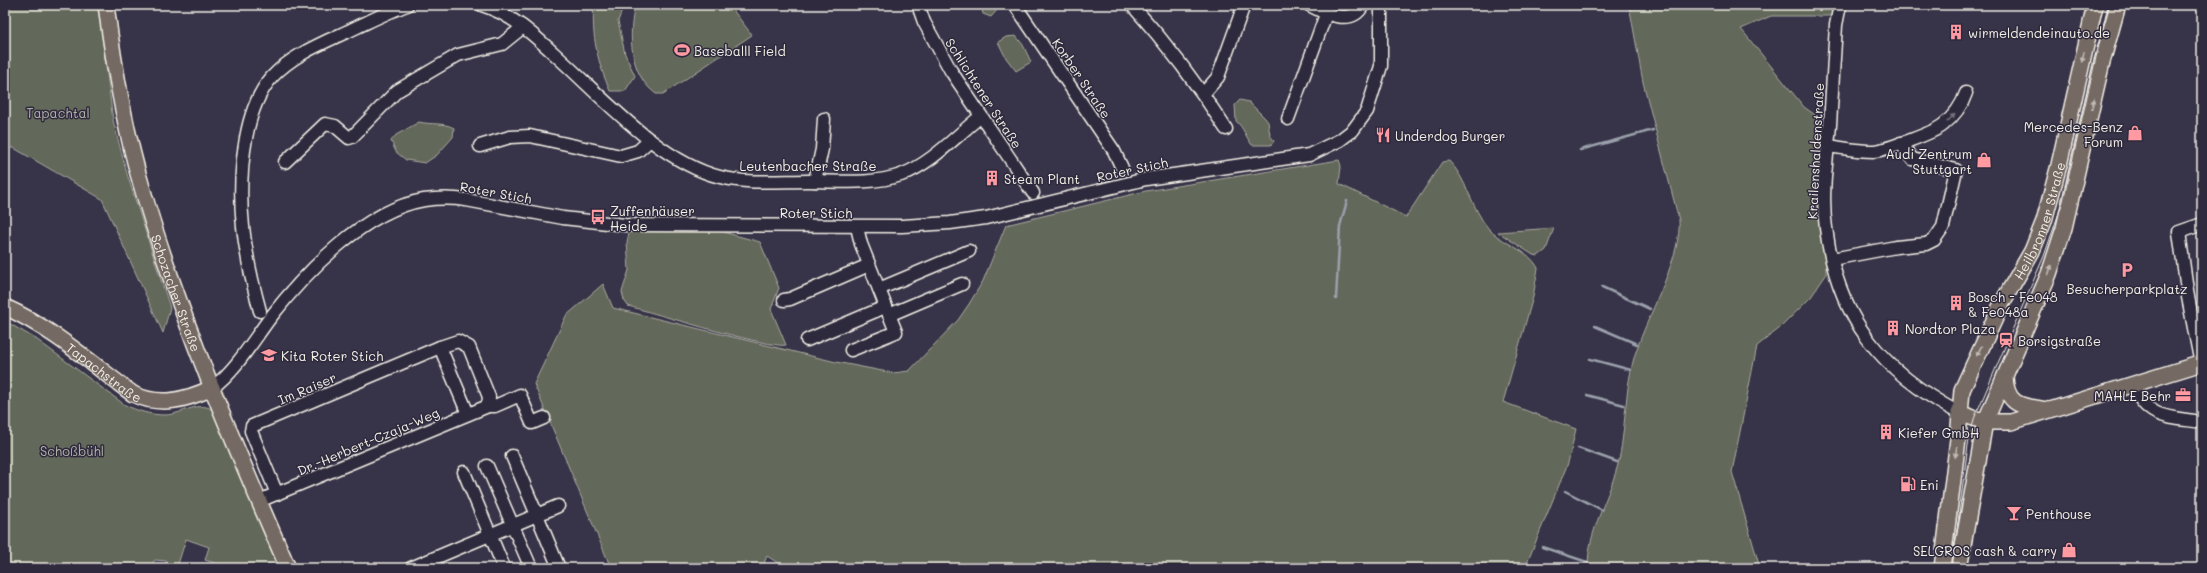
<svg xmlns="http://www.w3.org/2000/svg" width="2207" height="573" font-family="Mali,sans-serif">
<rect width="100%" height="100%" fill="#373348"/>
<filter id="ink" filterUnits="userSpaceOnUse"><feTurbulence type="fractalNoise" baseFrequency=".025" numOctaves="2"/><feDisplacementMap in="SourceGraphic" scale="8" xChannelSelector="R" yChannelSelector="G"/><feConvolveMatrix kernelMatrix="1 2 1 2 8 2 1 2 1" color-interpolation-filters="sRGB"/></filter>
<g filter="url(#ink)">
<g fill="#62675a" stroke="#abaca1">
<polygon points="5,5 98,5 113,120 127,174 170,308 163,333 102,199 12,147 5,157"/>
<path d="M594,5H624L618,21L625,54L635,76L625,91H610C598,63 591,36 594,5Z"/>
<path d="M635,5H729L752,35L663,94H656C629,74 628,35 635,5Z"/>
<polygon points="981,5 998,5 998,9 991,17 983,14"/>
<path d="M1629,5H1834L1832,16H1771L1741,29L1804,107L1825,122L1826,275L1811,297L1780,328L1757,346L1732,472L1760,568H1588C1587,531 1611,496 1619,460C1627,421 1624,381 1639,343C1651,310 1682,254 1679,220L1643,82Z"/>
<polygon points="1016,36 1023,45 1031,62 1016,71 1006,58 998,42 1006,37"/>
<path d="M1240,100L1249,102L1265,118L1268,122L1270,135L1274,141L1271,145H1252C1245,136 1244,128 1236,121L1235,105Z"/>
<path d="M419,122C431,125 443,122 454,128L453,137L437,155L425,163L406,160L396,152L391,141L396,135Z"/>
<path d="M1339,160L1341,166L1339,184L1406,217L1442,162L1449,161C1466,177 1472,209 1488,228C1501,244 1529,249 1538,268L1533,297L1503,402L1576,429L1568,463L1525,568H786L767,556L762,568H611L534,384L566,316L603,284L613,308L836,362L893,373L909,371L958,320L969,304L983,281L1006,225L1146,191Z"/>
<polygon points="1554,228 1546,250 1538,256 1533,255 1498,232"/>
<path d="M712,229L760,242L779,288L771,309L786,345C771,349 651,312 628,306L624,300L622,292L629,270L627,242L629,233L635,230Z"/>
<path d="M5,321L36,339L125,405C138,411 150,415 165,415C182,415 201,398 215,412L280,568H224V566L205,560L209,547L186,539L178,564L174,567L166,566L167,561L155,560L149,568H5Z"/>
</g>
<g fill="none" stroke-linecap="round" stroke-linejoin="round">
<g stroke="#9ba1ac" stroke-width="2.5">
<polyline points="1580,150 1653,130"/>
<polyline points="1602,287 1650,309"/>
<polyline points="1336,299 1340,226 1347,201"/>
<polyline points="1595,326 1637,344"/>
<polyline points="1590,359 1631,370"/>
<polyline points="1587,395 1624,405"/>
<polyline points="1578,448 1617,462"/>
<polyline points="1565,491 1602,510"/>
<polyline points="1542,547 1587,562"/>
</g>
<defs>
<g id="minor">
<path d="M482,5C514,15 537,38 561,60C605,100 662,163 720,177C748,184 779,181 808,181C838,181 871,185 901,175C931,164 956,136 981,116"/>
<polyline points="918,5 924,22 951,71 1033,193"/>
<polyline points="1015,5 1114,151 1122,168"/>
<path d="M1132,5C1167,44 1198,85 1226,129"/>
<path d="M1309,5C1324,13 1352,27 1363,5"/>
<path d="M1840,5L1836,25C1834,59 1832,92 1830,125C1827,159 1821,194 1826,228C1837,318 1882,372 1959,413"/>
<polyline points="1204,93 1218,77 1244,5"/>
<polyline points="1288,119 1326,14"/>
<polyline points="480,146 510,137 530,136 621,156 638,151 650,140"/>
<path d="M1828,146C1843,148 1858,151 1874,151C1886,150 1933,133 1943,125C1953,117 1962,105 1966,93"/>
<polyline points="285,162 325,124 335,126 349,138 352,137 397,91 458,55 502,44 523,27"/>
<polyline points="815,181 822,149 824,119"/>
<polyline points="1832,259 1896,247 1926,244 1934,240 1943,227 1956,170 1912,159 1901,143"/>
<polyline points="879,289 969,251"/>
<polyline points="784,300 790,299 869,265"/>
<path d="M260,311C244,253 235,199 246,138C250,116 257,94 272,77C294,53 328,41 357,27C374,19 390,11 407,5"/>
<polyline points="889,315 962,284"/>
<polyline points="807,340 885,307"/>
<polyline points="440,347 468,414"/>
<polyline points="851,350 896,332 861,244 857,227"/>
<polyline points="2201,364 2188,297 2179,232 2202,224"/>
<path d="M2133,385C2147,420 2169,417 2202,422"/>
<path d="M212,388C236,370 252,342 270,318C305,273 364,210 424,200C438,198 452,198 466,200L563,218L625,225L902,226L950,223L986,218L1146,179L1309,155L1340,140L1353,130L1367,111L1381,66V5"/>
<polyline points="512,456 537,515 558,506"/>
<polyline points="487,466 531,568"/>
<polyline points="464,472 504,568"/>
<polyline points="277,494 251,431 252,426 440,347 458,341 469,347 489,397 488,406"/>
<polyline points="259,501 488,406 495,406 520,395 532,423 544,418"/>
<polyline points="411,568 537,515 559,568"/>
</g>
<g id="major">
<path id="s1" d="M106,5C114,67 125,131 143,191C181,320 234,445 288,568"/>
<path id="s2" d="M5,307C52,328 92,364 133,394C160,407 186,400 212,388"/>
<path d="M2005,376C2006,407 2023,406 2048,410"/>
<polyline points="1959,413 1985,422 2011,422 2202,363"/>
<path id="s3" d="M1942,568L1958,439L1962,390L2002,303L2032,251L2044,221L2059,165L2095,5"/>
<polyline points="1959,568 1985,422 2049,274 2064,228 2102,62 2118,5"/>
</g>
</defs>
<use href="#minor" stroke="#f4f1e8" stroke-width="15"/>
<use href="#major" stroke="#f4f1e8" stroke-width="18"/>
<use href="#minor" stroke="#2f2a3d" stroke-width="12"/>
<use href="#major" stroke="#756964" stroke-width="15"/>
<polyline stroke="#f4f1e8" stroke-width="1" points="1952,568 1968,445 1974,419 2044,256 2063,201 2108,5"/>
</g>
<defs><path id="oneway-solid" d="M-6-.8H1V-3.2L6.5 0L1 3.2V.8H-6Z"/></defs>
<g fill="#c1bbb3">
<use href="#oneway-solid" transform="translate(2083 57) rotate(103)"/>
<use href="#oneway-solid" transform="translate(2093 104) rotate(-77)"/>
<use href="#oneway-solid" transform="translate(2050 270) rotate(-71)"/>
<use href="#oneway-solid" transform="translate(1979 351) rotate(116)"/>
<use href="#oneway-solid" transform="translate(1956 452) rotate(99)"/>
</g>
<use fill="#747079" href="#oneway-solid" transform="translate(1951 118) rotate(-45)"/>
</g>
<defs>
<symbol id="building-bare" viewBox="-9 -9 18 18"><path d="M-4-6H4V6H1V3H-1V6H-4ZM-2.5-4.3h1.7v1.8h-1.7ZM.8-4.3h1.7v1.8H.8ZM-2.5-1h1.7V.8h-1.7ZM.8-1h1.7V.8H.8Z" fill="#ff9aa2" stroke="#2f2a3d" stroke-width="2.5" paint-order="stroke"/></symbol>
<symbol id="stadium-bare" viewBox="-9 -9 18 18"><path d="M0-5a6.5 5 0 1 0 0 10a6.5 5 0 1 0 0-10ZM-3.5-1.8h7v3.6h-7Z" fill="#ff9aa2" stroke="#2f2a3d" stroke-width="2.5" paint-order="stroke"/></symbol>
<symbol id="shop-bare" viewBox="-9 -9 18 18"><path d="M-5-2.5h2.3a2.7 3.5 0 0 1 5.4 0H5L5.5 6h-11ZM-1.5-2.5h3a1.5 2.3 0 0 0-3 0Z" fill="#ff9aa2" stroke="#2f2a3d" stroke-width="2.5" paint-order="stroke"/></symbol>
<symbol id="restaurant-bare" viewBox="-9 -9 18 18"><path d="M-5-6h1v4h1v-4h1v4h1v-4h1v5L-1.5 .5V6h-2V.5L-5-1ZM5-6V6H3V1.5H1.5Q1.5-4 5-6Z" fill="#ff9aa2" stroke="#2f2a3d" stroke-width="2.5" paint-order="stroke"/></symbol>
<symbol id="bus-bare" viewBox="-9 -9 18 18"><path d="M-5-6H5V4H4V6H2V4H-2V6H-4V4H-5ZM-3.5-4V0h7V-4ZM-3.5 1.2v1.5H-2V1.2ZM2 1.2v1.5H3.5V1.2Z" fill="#ff9aa2" stroke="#2f2a3d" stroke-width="2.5" paint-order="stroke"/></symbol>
<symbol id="parking-bare" viewBox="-9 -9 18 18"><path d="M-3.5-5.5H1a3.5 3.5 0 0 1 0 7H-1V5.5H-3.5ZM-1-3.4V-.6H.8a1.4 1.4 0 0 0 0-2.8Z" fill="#ff9aa2" stroke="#2f2a3d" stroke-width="2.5" paint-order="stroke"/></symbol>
<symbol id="station-bare" viewBox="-9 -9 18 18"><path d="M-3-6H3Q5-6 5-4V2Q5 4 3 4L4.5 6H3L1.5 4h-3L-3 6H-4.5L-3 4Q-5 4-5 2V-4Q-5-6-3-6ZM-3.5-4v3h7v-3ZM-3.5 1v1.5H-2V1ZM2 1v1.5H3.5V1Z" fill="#ff9aa2" stroke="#2f2a3d" stroke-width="2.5" paint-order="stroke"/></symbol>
<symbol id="school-bare" viewBox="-9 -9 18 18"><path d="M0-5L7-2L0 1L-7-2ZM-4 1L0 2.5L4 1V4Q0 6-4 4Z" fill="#ff9aa2" stroke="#2f2a3d" stroke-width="2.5" paint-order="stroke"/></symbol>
<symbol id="office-bare" viewBox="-9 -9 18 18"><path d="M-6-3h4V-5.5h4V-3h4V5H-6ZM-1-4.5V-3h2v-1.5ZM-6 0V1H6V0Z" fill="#ff9aa2" stroke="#2f2a3d" stroke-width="2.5" paint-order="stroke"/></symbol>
<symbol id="fuel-bare" viewBox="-9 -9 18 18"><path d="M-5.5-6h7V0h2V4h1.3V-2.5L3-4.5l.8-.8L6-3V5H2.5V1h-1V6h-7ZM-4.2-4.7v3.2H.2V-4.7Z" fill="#ff9aa2" stroke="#2f2a3d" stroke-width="2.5" paint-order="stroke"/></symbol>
<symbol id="bar-bare" viewBox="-9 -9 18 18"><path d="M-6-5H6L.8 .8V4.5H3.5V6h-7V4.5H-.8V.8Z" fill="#ff9aa2" stroke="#2f2a3d" stroke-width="2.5" paint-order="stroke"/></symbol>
</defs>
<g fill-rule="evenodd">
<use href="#building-bare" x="1945" y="21" width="22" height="22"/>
<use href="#stadium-bare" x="671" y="39" width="22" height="22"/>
<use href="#shop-bare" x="2124" y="122" width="22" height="22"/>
<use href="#restaurant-bare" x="1372" y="124" width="22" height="22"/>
<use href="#shop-bare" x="1973" y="149" width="22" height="22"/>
<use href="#building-bare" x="981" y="167" width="22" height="22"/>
<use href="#bus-bare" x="587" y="206" width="22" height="22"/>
<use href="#parking-bare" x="2116" y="259" width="22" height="22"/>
<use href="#building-bare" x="1945" y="292" width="22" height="22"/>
<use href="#building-bare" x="1882" y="317" width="22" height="22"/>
<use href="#station-bare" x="1995" y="329" width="22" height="22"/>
<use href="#school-bare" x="258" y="344" width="22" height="22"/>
<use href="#office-bare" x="2172" y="384" width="22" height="22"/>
<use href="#building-bare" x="1875" y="421" width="22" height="22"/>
<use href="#fuel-bare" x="1897" y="473" width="22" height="22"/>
<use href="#bar-bare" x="2003" y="502" width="22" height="22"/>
<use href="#shop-bare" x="2058" y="539" width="22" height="22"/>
</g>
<g text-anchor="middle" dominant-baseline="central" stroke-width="3" stroke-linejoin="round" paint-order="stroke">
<g font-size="13" fill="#f4f1e8" stroke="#2f2a3d" text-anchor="start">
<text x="1968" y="32">wirmeldendeinauto.de</text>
<text x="694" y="50">Baseballl Field</text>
<text x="2123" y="126" text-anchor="end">Mercedes-Benz<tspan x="2123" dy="15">Forum</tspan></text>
<text x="1395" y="135">Underdog Burger</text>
<text x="1972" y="153" text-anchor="end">Audi Zentrum<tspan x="1972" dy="15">Stuttgart</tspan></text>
<text x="1004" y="178">Steam Plant</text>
<text x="610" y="210">Zuffenhäuser<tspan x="610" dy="15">Heide</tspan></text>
<text x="2127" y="288" text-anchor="middle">Besucherparkplatz</text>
<text x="1968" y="296">Bosch - Fe048<tspan x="1968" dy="15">&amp; Fe048a</tspan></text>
<text x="1905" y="328">Nordtor Plaza</text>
<text x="2018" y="340">Borsigstraße</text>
<text x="281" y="355">Kita Roter Stich</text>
<text x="2171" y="395" text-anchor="end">MAHLE Behr</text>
<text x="1898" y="432">Kiefer GmbH</text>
<text x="1920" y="484">Eni</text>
<text x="2026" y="513">Penthouse</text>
<text x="2057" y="550" text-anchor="end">SELGROS cash &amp; carry</text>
</g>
<g font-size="13" fill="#f4f1e8" stroke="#2f2a3d">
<text transform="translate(1082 78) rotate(56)">Korber Straße</text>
<text transform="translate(984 93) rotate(57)">Schlichtener Straße</text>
<text transform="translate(1815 151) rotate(-87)">Krailenshaldenstraße</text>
<text x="808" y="165">Leutenbacher Straße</text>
<text transform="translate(1132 169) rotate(-12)">Roter Stich</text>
<text transform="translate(496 192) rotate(10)">Roter Stich</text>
<text x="816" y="212">Roter Stich</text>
<text stroke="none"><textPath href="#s3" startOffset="366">Heilbronner Straße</textPath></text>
<text stroke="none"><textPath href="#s1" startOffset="297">Schozacher Straße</textPath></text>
<text stroke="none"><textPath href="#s2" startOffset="119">Tapachstraße</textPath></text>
<text transform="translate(307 388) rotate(-23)">Im Raiser</text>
<text transform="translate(368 441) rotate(-23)">Dr.-Herbert-Czaja-Weg</text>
</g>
<g font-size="13" fill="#b2b3a8" stroke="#2f2a3d">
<text x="58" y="112">Tapachtal</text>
<text x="72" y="450">Schoßbühl</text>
</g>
</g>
<rect width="2207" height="573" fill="none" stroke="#2f2a3d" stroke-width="20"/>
<rect x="10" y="10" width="2187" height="553" fill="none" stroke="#f4f1e8" stroke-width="1.5" filter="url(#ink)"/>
</svg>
